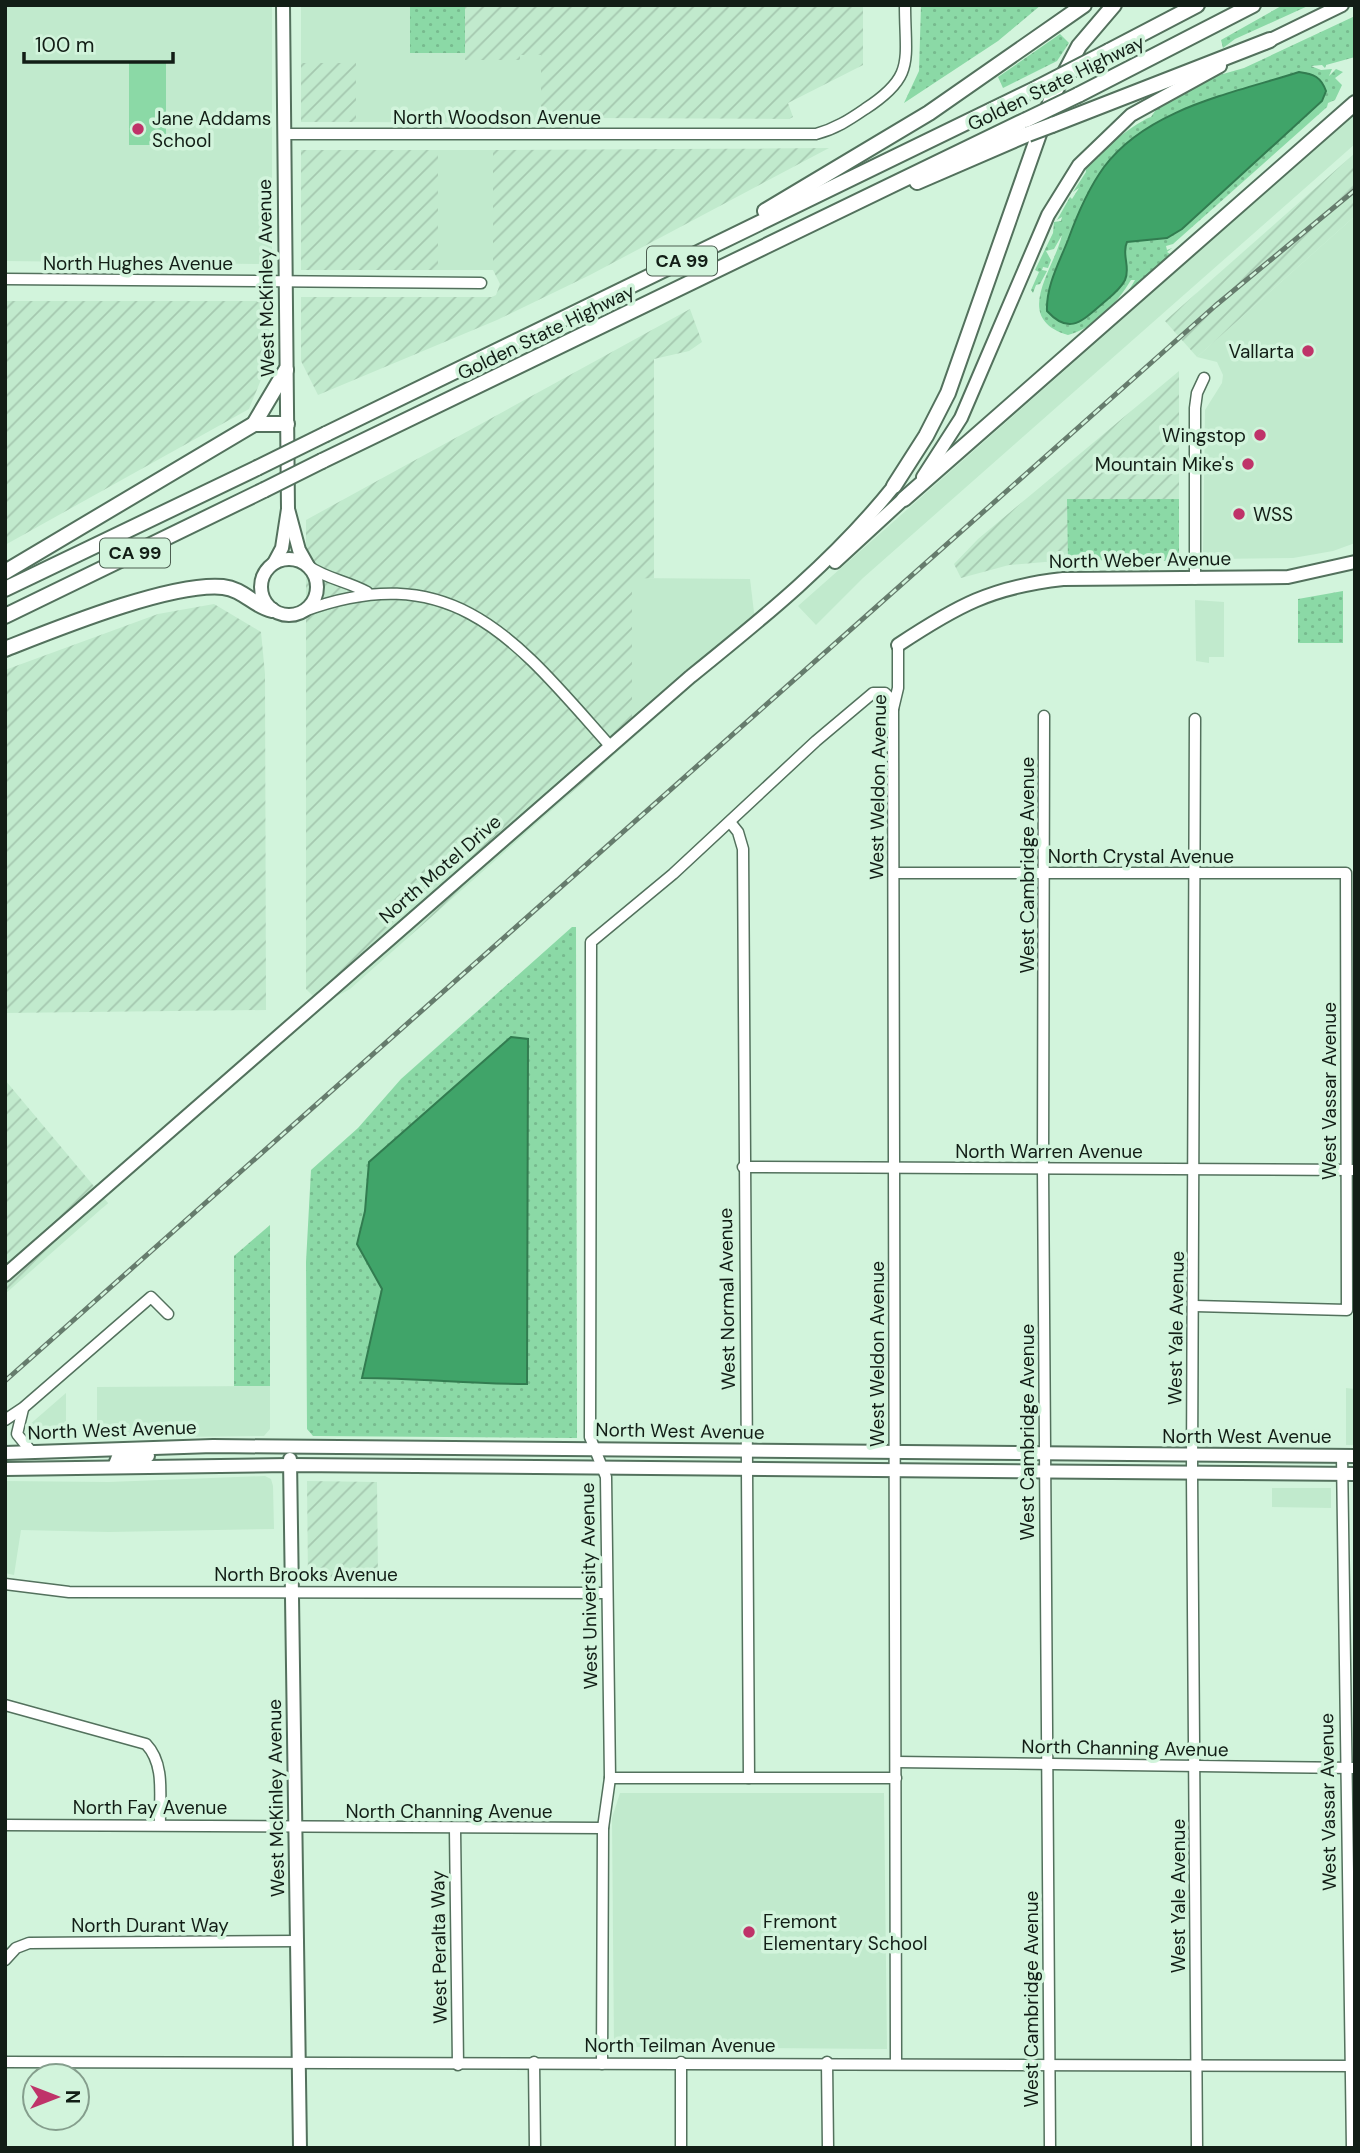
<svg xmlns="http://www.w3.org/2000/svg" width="1360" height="2153" font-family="'DM Sans',sans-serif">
<defs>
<pattern id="industrial-furrows" width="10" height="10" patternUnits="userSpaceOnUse" patternTransform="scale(1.75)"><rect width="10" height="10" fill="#c1eacd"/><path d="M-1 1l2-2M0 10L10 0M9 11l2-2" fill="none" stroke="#a5c8af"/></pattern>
<pattern id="grass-dots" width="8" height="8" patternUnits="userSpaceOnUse" patternTransform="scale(1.75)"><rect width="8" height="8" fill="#8bd9a6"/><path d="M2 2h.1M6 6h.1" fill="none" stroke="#77ba8e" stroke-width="1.8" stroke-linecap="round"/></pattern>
</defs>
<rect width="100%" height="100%" fill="#d2f4dc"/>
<g fill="#c1eacd">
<polygon points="5,5 272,5 272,252 262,264 5,261"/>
<polygon points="301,5 410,5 411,53 465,53 466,60 520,60 520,55 541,55 541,123 356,122 356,63 301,63"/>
<polygon points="1355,114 1355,144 863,578 816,625 798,606"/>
<rect x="438" y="150" width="55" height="120"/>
<polygon points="1355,216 1355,543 1333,551 1293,558 1210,559 1203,552 1205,410 1222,383 1223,375 1217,362 1197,357"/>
<polygon points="632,578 750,579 756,629 632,739"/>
<polygon points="1195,600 1224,602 1224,657 1209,657 1209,663 1196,661"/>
<polygon points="270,1386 270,1429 264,1436 97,1438 97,1387"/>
<polygon points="1346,1388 1355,1389 1355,1445 1346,1445"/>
<polygon points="66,1393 66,1440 30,1440 25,1432 28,1426"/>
<polygon points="265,1476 271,1479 273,1486 274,1529 109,1532 21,1530 14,1575 5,1573 5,1481 109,1482"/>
<polygon points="1272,1488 1331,1488 1331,1508 1272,1507"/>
<polygon points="620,1793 884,1793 887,2049 614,2047 612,1818"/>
</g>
<g fill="url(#industrial-furrows)">
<polygon points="465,5 863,5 863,65 788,103 793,117 789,119 590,118 589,123 541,123 541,55 520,55 520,60 465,60"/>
<rect x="301" y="63" width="55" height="59"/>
<polygon points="829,148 590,275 497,320 318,395 301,361 301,297 492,297 496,295 500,284 493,270 493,150"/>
<rect x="301" y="150" width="137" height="120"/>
<polygon points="1355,153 1355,216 1197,357 1165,321"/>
<polygon points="5,301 269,301 269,360 249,409 5,545"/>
<polygon points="690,309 702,342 689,351 654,359 654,578 632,579 632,739 350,989 330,1000 315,998 306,989 306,520"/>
<polygon points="1179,371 1179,499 1068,499 1068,560 1009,565 961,578 954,564 978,539"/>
<polygon points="214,604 261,632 265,674 266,1010 5,1013 5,670 158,614"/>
<polygon points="5,1080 108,1203 5,1294"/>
<polygon points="307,1481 377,1482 378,1582 308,1581"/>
</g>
<g fill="url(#grass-dots)" fill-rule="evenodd">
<rect x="410" y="5" width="55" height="48"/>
<polygon points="921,5 1041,5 998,41 904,103 919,71"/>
<polygon points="1283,5 1310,5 1235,39 1223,48 1221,40"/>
<path d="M1355,16V57L1326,65L1325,68L1322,65L1311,66L1321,70L1332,69L1329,76L1336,69L1343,72L1335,78L1342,85L1335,100L1328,103L1327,107L1173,244L1166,246L1167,250L1172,248L1167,252L1170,254L1167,260L1126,295L1135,280H1131C1117,303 1095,328 1068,335C1012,318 1053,272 1062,235L1054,249L1046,251L1051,260L1048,268L1043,267L1042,270L1047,271L1040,284L1036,285L1033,293L1031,290L1039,272L1035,270L1053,233L1054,222L1061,221L1062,217L1057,220L1070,197L1072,199L1079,188L1073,192L1086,172L1085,167L1095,156L1098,158C1103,146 1144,118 1151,117L1155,111L1151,110L1209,78L1244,68ZM1142,132L1152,240L1136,239L1127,242L1124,249Z"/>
<polygon points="1060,34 1069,43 1057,61 1003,88 998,77"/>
<polygon points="1067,499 1179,499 1179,561 1068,560"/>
<polygon points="1343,591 1343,643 1298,643 1298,599"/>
<polygon points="572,927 576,927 577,1438 313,1436 307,1429 306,1262 311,1170 358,1128 401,1079"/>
<polygon points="270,1225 270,1386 234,1386 234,1256"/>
</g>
<rect fill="#8bd9a6" x="129" y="63" width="37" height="82"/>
<g fill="#40a469" stroke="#327c50" stroke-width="2">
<path d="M1299,72C1314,74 1321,77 1326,91L1322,101L1182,229L1167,238L1127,242C1121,254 1131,267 1125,280C1120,290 1110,297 1102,304C1081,322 1069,335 1047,311C1046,286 1059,263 1068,240C1077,215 1088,189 1104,167C1148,108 1234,93 1299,72Z"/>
<path d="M511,1037L528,1039L527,1384C471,1384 417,1378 362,1378L382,1289L357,1244L365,1211L369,1162Z"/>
</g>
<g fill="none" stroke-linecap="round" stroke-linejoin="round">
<defs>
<g id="minor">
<path d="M284,134H816C835,129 849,120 865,109C916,76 905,61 905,5"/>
<polyline points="5,279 481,283"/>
<path d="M308,566C327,579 347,581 367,592"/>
<polyline points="1195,579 1195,408 1197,393 1204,378"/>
<path d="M304,611C456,555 519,644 611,747"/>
<polyline points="1044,716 1043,1169 1050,2148"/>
<polyline points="1195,719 1192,1473 1197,2148"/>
<polyline points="730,822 738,832 743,849 749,1778"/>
<polyline points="894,873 1346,873 1347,1310 1195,1306"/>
<polyline points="743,1167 1355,1170"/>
<polyline points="23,1409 17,1434 30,1450"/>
<polyline points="5,1420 23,1408 151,1297 168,1314"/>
<polyline points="1342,1456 1352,2148"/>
<polyline points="5,1584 69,1592 607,1593"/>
<path d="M5,1705L146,1744C166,1765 159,1798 160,1824"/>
<polyline points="896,1762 1355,1768"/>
<polyline points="610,1778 896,1778"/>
<polyline points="5,1825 603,1828"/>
<polyline points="455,1829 458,2065"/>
<polyline points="5,1960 16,1948 29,1943 298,1941"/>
<polyline points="5,2062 1355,2066"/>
<polyline points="534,2062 535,2148"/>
<polyline points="681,2062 681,2148"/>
<polyline points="827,2062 828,2148"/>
<polyline points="896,2063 893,709 898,688 898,645"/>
<polyline points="602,2064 603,1828 610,1778 606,1477 590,1437 591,942 673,874 816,741 873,693 885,693 891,699 893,709"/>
</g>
<g id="major">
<polyline points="1264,43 1342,5"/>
<polyline points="923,477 961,418 1048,215 1079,165 1131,115 1220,66"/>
<polyline points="288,509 299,550 308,566"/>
<circle cx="289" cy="587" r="28"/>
<polyline points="835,562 909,494"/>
<polyline points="274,563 282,548 288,509 283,5"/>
<path d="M898,645C957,606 991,587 1063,579L1288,577L1355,562"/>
<path d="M5,1275L690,677C763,618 835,560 894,486"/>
<polyline points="5,1453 213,1446 1355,1456"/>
<polyline points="290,1459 300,2148"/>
<polyline points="114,1467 118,1457 148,1456"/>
<polyline points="5,1469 290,1465 1355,1474"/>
</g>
<g id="highway">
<polyline points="1109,51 1197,5"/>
<polyline points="1078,95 1253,5"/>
<polyline points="1052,125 1270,40"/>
<polyline points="917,182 1028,134"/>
<polyline points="765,211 929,113 1084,5"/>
<polyline points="254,424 287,424"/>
<polyline points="326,434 1037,88"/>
<polyline points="322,461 1026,120"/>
<polyline points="894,486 926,436 948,393 1052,97 1079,46 1114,5"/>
<polyline points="904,499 1355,103"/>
<polyline points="5,572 254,424 286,370"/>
<polyline points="5,589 257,468"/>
<polyline points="5,616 264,490"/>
<path d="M5,649C56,629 171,582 223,587C243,589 254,606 272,610"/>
</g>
</defs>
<use href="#minor" stroke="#53715d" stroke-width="13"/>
<use href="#major" stroke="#53715d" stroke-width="16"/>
<use href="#highway" stroke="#53715d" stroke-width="18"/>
<use href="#minor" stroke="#fff" stroke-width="10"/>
<use href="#major" stroke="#fff" stroke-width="12"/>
<use href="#highway" stroke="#fff" stroke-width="14"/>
<defs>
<polyline id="rail" points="5,1381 1215,306 1355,190"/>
</defs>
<use href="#rail" stroke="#667c6d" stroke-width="5"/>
<use href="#rail" stroke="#d2f4dc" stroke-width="2.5" stroke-dasharray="8" stroke-linecap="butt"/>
<defs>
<g id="highway-bridge">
<polyline points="1037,88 1109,51"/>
<polyline points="1026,120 1078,95"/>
<polyline points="1028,134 1052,125"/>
<polyline points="257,468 326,434"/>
<polyline points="264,490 322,461"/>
</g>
</defs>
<use href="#highway-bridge" stroke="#53715d" stroke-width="18" stroke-linecap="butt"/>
<use href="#highway-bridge" stroke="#fff" stroke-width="14"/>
</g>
<g fill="#bf3369" stroke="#d2f4dc" stroke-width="2.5">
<circle cx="138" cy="129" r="7"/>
<circle cx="1308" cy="351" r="7"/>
<circle cx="1260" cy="435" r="7"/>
<circle cx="1248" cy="464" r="7"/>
<circle cx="1239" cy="514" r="7"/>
<circle cx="749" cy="1932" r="7"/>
</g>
<g text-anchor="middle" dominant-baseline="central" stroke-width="7" stroke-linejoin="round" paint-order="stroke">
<g fill="#d2f4dc" stroke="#4c5e51" stroke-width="2">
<rect x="647" y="246.5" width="70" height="29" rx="5"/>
<rect x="100" y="538.5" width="70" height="29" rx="5"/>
</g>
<g font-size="18" font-weight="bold" fill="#121e16">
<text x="682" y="261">CA 99</text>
<text x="135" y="553">CA 99</text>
</g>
<g font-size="19" fill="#121e16" stroke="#d2f4dc">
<text transform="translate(1056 83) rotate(-26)">Golden State Highway</text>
<text x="497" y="117">North Woodson Avenue</text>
<text x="138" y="263">North Hughes Avenue</text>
<text transform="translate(266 278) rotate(-91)">West McKinley Avenue</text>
<text transform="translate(546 332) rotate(-26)">Golden State Highway</text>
<text transform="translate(1140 560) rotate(-1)">North Weber Avenue</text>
<text transform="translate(878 787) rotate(-89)">West Weldon Avenue</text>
<text x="1141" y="856">North Crystal Avenue</text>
<text transform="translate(1027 865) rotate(-90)">West Cambridge Avenue</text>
<text transform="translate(440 869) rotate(-41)">North Motel Drive</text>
<text transform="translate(1329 1091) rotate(-90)">West Vassar Avenue</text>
<text x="1049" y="1151">North Warren Avenue</text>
<text transform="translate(727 1299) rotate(-91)">West Normal Avenue</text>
<text transform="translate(1176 1328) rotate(-89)">West Yale Avenue</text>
<text transform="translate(877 1354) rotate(-90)">West Weldon Avenue</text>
<text transform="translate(112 1430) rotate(-2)">North West Avenue</text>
<text transform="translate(680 1431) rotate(1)">North West Avenue</text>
<text transform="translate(1027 1432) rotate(-90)">West Cambridge Avenue</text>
<text x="1247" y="1436">North West Avenue</text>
<text x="306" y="1574">North Brooks Avenue</text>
<text transform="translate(589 1586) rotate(-91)">West University Avenue</text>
<text transform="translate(1125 1748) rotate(1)">North Channing Avenue</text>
<text transform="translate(276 1798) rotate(-91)">West McKinley Avenue</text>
<text transform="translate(1328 1802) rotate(-91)">West Vassar Avenue</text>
<text x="150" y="1807">North Fay Avenue</text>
<text x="449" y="1811">North Channing Avenue</text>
<text transform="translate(1178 1896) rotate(-90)">West Yale Avenue</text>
<text x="150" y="1925">North Durant Way</text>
<text transform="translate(439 1947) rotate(-91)">West Peralta Way</text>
<text transform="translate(1031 1999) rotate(-90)">West Cambridge Avenue</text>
<text x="680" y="2045">North Teilman Avenue</text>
</g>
<g font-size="19" fill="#121e16" stroke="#d2f4dc" text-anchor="start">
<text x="152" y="118">Jane Addams<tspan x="152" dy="22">School</tspan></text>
<text x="1294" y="351" text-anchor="end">Vallarta</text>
<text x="1246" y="435" text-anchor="end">Wingstop</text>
<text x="1234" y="464" text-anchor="end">Mountain Mike's</text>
<text x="1253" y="514">WSS</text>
<text x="763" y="1921">Fremont<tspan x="763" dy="22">Elementary School</tspan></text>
</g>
</g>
<rect width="1360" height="2153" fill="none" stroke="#121e16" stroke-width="14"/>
<g transform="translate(56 2097) rotate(90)"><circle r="33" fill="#d2f4dc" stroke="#859e8d" stroke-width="2"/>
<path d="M0-5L12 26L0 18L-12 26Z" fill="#bf3369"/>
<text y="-10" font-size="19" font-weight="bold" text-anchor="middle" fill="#121e16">N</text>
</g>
<path d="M24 52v10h149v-10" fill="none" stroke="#121e16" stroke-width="3.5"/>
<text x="35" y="52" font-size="21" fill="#121e16" stroke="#d2f4dc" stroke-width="5" paint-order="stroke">100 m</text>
</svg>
